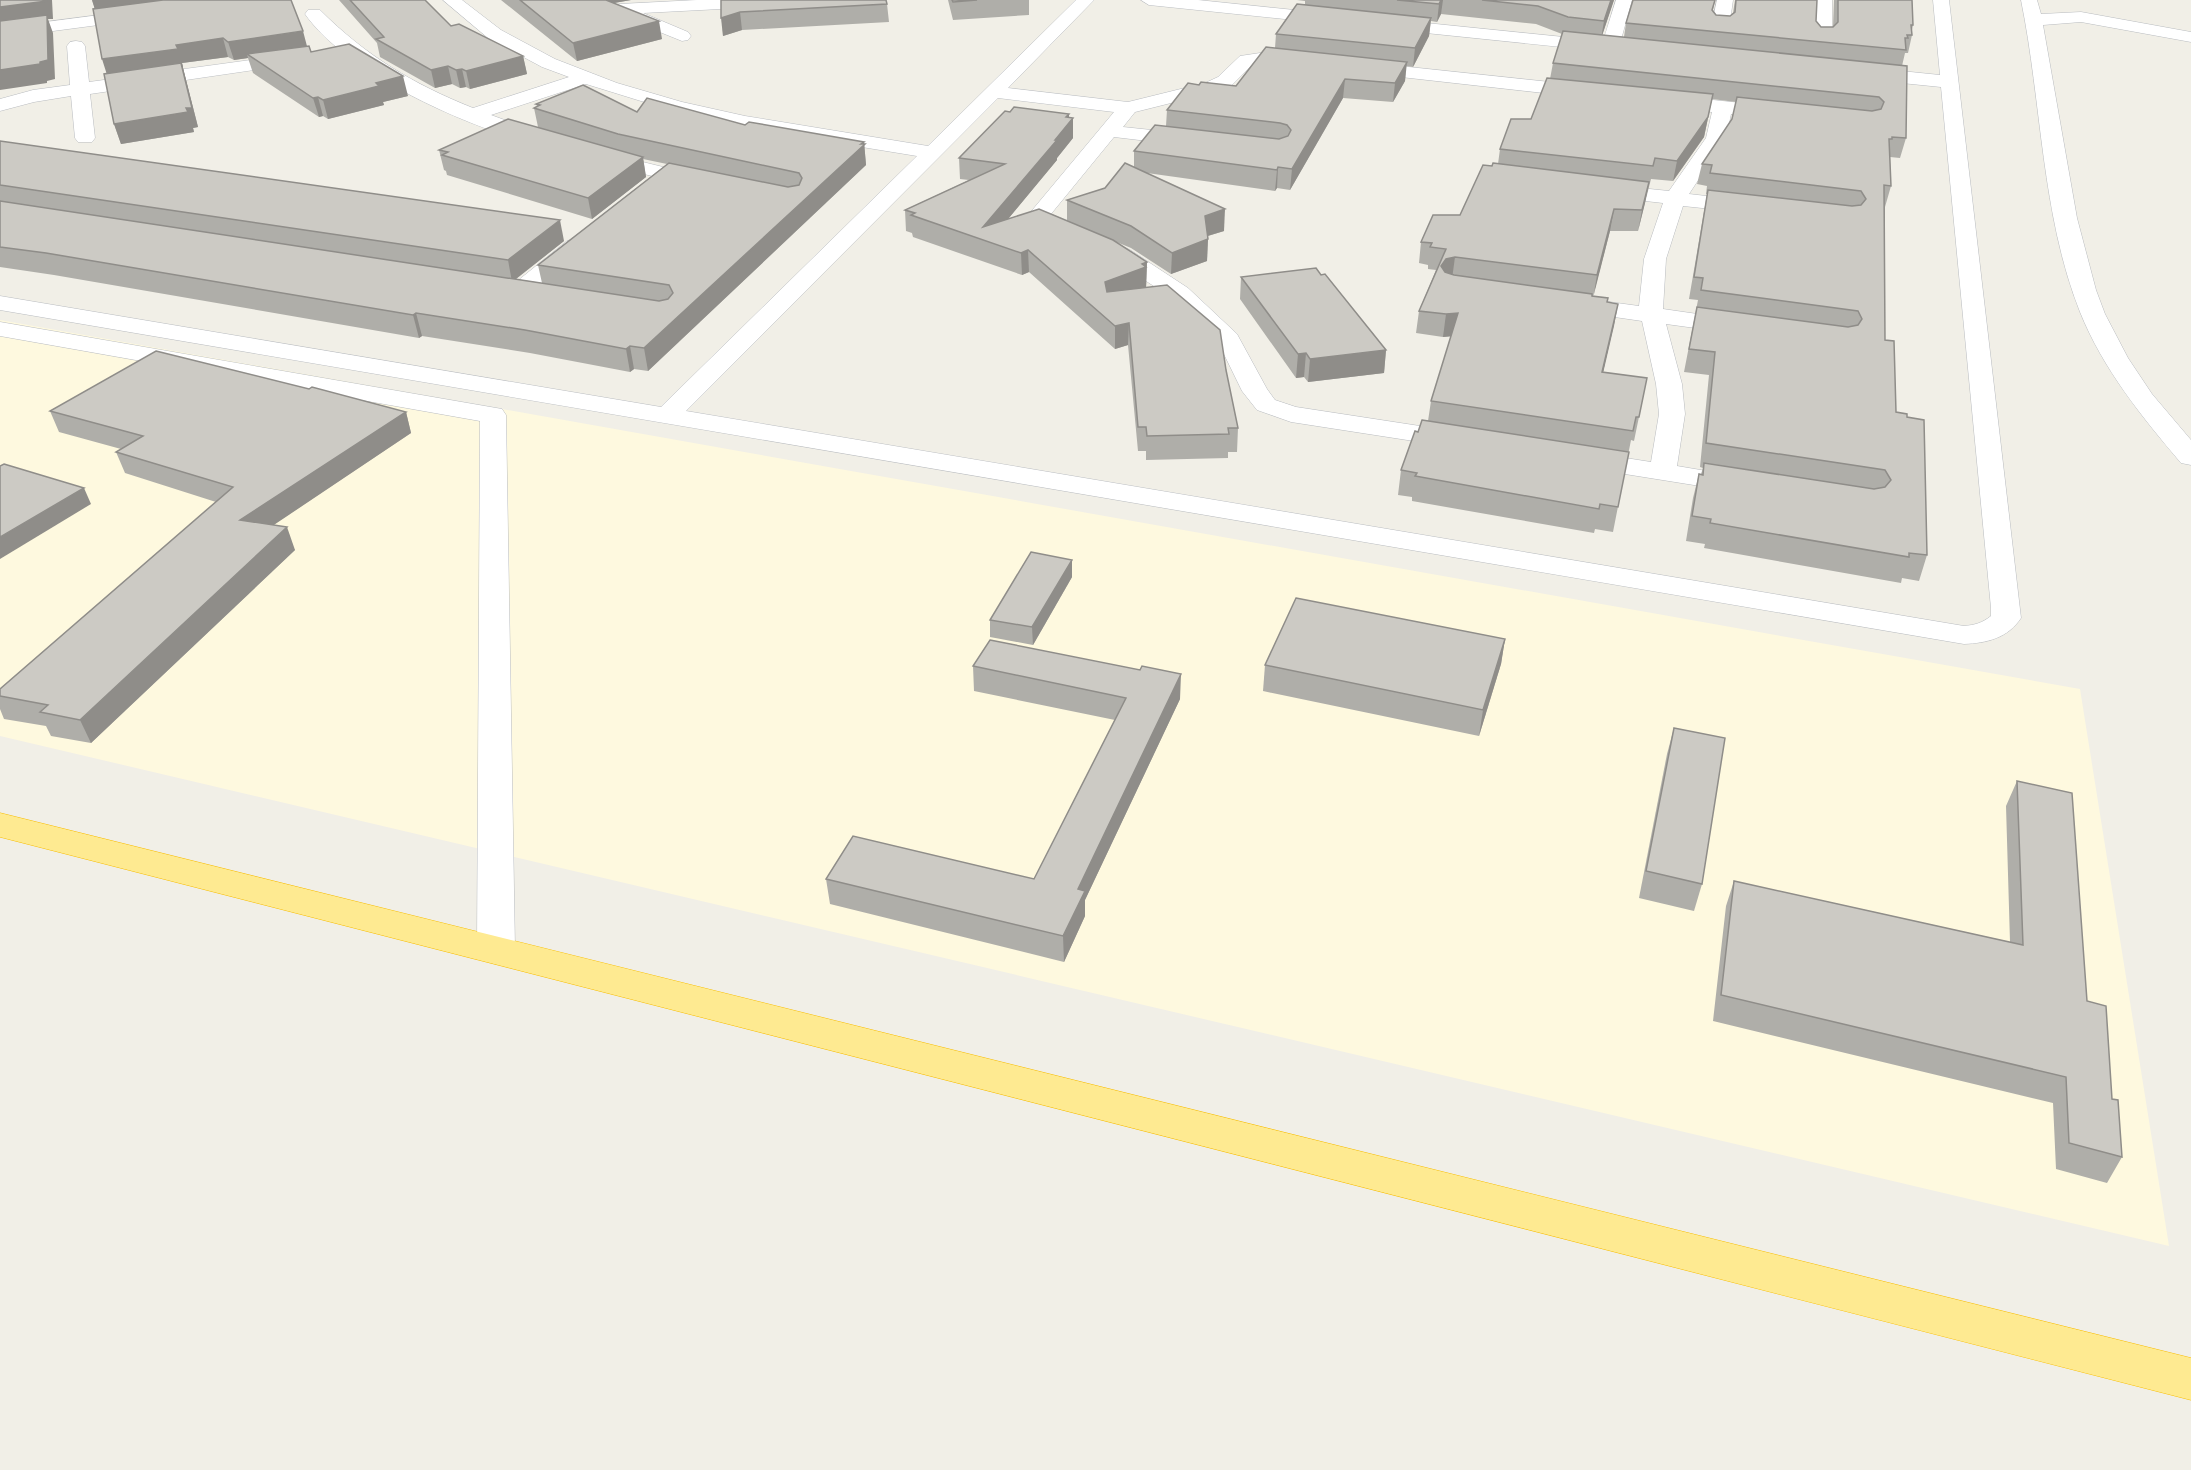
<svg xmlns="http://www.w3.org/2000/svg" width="2191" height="1470" font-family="Ubuntu,sans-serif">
<rect width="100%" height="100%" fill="#f1efe7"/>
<polygon fill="#fef9df" points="0,320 2080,689 2169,1246 0,736"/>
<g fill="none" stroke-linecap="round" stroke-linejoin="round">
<defs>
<g id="minor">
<path d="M443,0H462L501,30L555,59L617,83L682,102L745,116L928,146L1076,0H1094L1008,88L1128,102L1205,83L1218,77L1240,56L1260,53L1308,57L1311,61L1308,65L1302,66L1252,65L1232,85L1219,91L1135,112L1123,127L1190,134L1197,136L1200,140L1197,144L1190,146L1114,137L1051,214L1130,250L1188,288L1237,334L1267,389L1275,400L1296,407L1459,432L1468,434L1472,440L1468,446L1459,448L1291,422L1257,410L1242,391L1218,342L1172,298L1114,260L1035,224L1029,214L1114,112L998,98L686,411L1964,626C1975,625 1982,623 1991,616V608L1941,87L1862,79L1855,77L1853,73L1855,69L1862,67L1940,75L1933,0H1949L2021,618C2008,638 1987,643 1964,644L0,310V296L661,407L917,156L745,128L670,110L586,84L491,115L546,135L549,139L546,143L539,145C469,128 347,74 305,14L308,10H320C366,56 413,84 473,108L569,77L542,67L488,38Z"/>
<polygon points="697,0 806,0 798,5 643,13 688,32 691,36 688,40 682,41 620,16 611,9 614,5 620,4"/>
<polygon points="1141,0 1198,0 1333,14 1339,15 1342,19 1339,23 1333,24 1149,5"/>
<polygon points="1616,0 1632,0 1619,47 1616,51 1610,52 1387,29 1381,28 1378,24 1381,20 1387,19 1603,41"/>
<polygon points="1717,0 1733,0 1729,28 1726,32 1714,32 1711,28"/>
<polygon points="1816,0 1832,0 1832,39 1829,43 1817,43 1814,39"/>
<path d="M2021,0H2037L2041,14L2081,12L2191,32V42L2081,22L2043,25L2077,218L2096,290L2105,314L2128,358L2152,394L2191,440V465L2181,463C2142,417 2103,369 2080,312C2041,214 2042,103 2021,0Z"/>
<polygon points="138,10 144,11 147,15 144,19 0,38 0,28"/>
<polygon points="76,41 82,42 85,46 89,82 295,54 301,55 304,59 301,63 295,64 90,94 95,138 92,142 78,142 75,138 71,96 34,102 0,111 0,99 33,90 70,85 67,46 70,42"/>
<polygon points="1362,62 1588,86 1595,88 1597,92 1595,96 1588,98 1356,72 1353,68 1356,64"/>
<polygon points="1666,95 1779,107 1786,109 1789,113 1786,117 1779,119 1731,114 1726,138 1689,194 1750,201 1758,202 1761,207 1758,212 1750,213 1683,206 1666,259 1663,309 1739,320 1747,322 1751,327 1747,332 1739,334 1666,324 1682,384 1685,414 1677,466 1754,479 1758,485 1754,491 1744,493 1581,467 1571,465 1568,459 1571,453 1581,451 1651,462 1659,414 1656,384 1642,321 1573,311 1565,309 1561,304 1565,299 1573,297 1639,306 1644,259 1663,203 1601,196 1594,194 1590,190 1594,186 1601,184 1669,191 1706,138 1712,112 1659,105 1656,101 1659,97"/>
<polygon points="602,152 708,178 711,182 708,186 701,188 595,162 592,158 595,154"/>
<polygon points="575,239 583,241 586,246 583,251 526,297 518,299 510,297 506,292 510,287 567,241"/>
<polygon points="0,322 502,409 506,415 515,950 509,960 496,964 483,960 477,950 480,421 0,336"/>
</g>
<polygon id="highway" points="0,813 2191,1358 2191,1400 0,837"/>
</defs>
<use href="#minor" stroke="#b9bcc0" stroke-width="1"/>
<use href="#highway" stroke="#f8bd00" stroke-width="1"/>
<use href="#minor" fill="#fff" fill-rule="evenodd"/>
<use href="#highway" fill="#feea91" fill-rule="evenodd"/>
</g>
<g fill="#afaea9">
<polygon points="92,0 307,46 311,52 408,96 383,102 384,105 328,119 323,116 319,117 253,73 248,58 234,60 228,57 182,63 183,67 183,68 198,127 193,128 194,132 121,144 114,124 107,74 95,9"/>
<polygon points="339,0 425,0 451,26 523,56 527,74 470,89 466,87 460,88 452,84 435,88 380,57 377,43"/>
<polygon points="501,0 631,0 614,3 662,39 577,61"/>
<polygon points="721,0 887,4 889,22 742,30 723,36"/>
<polygon points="948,0 1029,0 1029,15 953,20"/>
<polygon points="1297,0 1614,0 1602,35 1624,37 1626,23 1633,0 1715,0 1713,10 1716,15 1730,16 1733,13 1735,0 1817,0 1816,21 1821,27 1833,27 1834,0 1912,0 1913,25 1912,30 1912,35 1908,53 1905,53 1902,66 1906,138 1900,158 1890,157 1891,186 1885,207 1885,340 1896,412 1927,555 1919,581 1902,578 1901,583 1704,548 1705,544 1686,541 1693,498 1699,474 1701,474 1703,468 1700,467 1709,375 1684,372 1698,300 1689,299 1707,194 1706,194 1707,186 1697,184 1702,164 1732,119 1736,102 1712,99 1704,137 1673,181 1651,179 1638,231 1610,231 1593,296 1607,302 1618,304 1603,372 1647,378 1634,441 1631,440 1613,532 1595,529 1594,533 1412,501 1412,497 1398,495 1401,470 1418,432 1428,421 1431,401 1451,336 1443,337 1416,333 1419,311 1436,270 1428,269 1428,265 1419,263 1421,242 1460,215 1492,166 1498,164 1500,149 1531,119 1550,79 1553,63 1562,34 1536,24 1441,14 1437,22 1431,21 1429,36 1413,67 1406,66 1405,81 1393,102 1343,98 1290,190 1277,188 1275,191 1147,173 1224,231 1208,236 1207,261 1171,274 1131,248 1114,241 1147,262 1146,288 1226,370 1238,428 1237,452 1228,452 1228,458 1146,460 1146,451 1138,451 1128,345 1115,349 1029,272 1022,275 913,237 912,233 906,231 905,210 969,180 960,179 959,158 1069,117 1073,118 1073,138 1057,158 1057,160 1008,219 1067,221 1067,200 1105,188 1134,167 1134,151 1166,126 1167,110 1199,85 1236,86 1275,48 1276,34 1305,5 1305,1"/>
<polygon points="536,104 637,112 745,125 864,142 866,165 648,371 634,369 630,372 530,353 422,336 419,338 54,275 0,267 0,141 564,241 516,279 542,283 538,265 667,164 643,159 646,177 592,219 447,175 446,171 444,170 439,150 538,127 534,108 537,106"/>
<polygon points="1241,277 1386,350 1384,373 1308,382 1304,377 1296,378 1240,299"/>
<polygon points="309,389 406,412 411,433 273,525 295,550 91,743 51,736 46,726 4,719 0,709 0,689 216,502 125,473 116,452 121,449 59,432 50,411"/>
<polygon points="1072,560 1072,577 1033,645 990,637 990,620"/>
<polygon points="1505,639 1501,664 1479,736 1263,691 1265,665"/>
<polygon points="973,666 1180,699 1085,900 1085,916 1064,962 830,904 826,879 1034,879 1115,720 974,691"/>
<polygon points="1674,728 1702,884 1694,911 1639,898 1667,754"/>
<polygon points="2017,781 2087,1001 2112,1099 2122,1157 2107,1183 2056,1169 2053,1103 1713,1021 1726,906 1734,881 2010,942 2006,806"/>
</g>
<g fill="#8f8d89">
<polygon points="47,0 52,0 53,19 48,19 53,33 55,79 47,81 47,83 0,90 0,7"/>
<polygon points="92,0 194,0 96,13"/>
<polygon points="585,0 631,0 586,8"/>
<polygon points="1441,0 1443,0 1441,14 1437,22 1439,4"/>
<polygon points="1611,0 1614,0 1601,39 1604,21"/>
<polygon points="740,12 742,30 723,36 721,18"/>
<polygon points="1431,18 1429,36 1413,67 1415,48"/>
<polygon points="659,21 662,39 577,61 573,43"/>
<polygon points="303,31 308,50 247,54 248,58 234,60 228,42"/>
<polygon points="223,38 228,57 182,63 183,67 183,68 198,127 193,128 194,132 121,144 114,124 108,78 102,59 176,45"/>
<polygon points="523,56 527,74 470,89 466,71"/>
<polygon points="1407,62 1405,81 1393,102 1395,83"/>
<polygon points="448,66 452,84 435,88 431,70"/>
<polygon points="462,69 466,87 460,88 456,70"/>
<polygon points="403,76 408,96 383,102 384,105 328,119 323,100 376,83"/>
<polygon points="1345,79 1343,98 1290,190 1292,169"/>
<polygon points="1713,94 1704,137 1673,181 1677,161"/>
<polygon points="318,97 323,116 319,117 313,98"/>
<polygon points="1069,114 1069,123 1073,118 1073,138 1057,158 1057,160 989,242 983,227"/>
<polygon points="864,142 866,165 648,371 644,348"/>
<polygon points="643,157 646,177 592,219 588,198"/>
<polygon points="1278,167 1277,188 1275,191 1277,170"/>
<polygon points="1649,182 1645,203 1638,231 1642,210"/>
<polygon points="1225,209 1224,231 1204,237 1205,216"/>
<polygon points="1614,209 1610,231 1593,298 1597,275"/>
<polygon points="560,220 564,241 512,282 508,260"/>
<polygon points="1208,239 1207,261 1171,274 1172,253"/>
<polygon points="1028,250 1029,272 1022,275 1021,253"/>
<polygon points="1455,257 1452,279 1438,288 1441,266 1446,259"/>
<polygon points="1147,262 1146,289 1105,304 1105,282"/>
<polygon points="1618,304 1614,326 1598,395 1602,372"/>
<polygon points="416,313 422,336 419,338 413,315"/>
<polygon points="1458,313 1455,336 1443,337 1446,314"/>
<polygon points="1129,323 1128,345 1115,349 1115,326"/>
<polygon points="630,346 634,369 630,372 626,349"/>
<polygon points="1386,350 1384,373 1308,382 1310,359"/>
<polygon points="1306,353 1304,377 1296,378 1298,354"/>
<polygon points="406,412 411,433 247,543 240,520"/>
<polygon points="84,488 91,504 0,559 0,537"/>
<polygon points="287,527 295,550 91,743 80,720"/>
<polygon points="1072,560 1072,577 1033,645 1032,627"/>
<polygon points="1505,639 1501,664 1479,736 1483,710"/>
<polygon points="1181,674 1180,699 1085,900 1085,916 1064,962 1063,936 1078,889"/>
</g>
<g fill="#cccac4" stroke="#8f8d89" stroke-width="1.5">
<polygon points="0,0 47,0 47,1 0,7"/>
<polygon points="163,0 291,0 303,31 228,42 223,38 176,45 178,49 102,59 93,9"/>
<polygon points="350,0 425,0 451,26 459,24 523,56 466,71 462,69 456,70 448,66 431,70 376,39 384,37"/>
<polygon points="520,0 606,0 659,21 573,43"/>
<polygon points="721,0 886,0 887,4 740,12 721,18"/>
<polygon points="952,0 977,0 953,2"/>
<polygon points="1397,0 1441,0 1439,4"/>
<polygon points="1482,0 1611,0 1604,21 1568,17 1538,6"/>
<polygon points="1633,0 1715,0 1712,10 1716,15 1730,16 1735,12 1736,0 1817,0 1816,21 1821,27 1833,27 1838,22 1838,0 1912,0 1913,25 1911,25 1912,35 1907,35 1908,38 1905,38 1906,50 1626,23"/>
<polygon points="1297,4 1431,18 1415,48 1276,34"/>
<polygon points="47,15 48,60 40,62 40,64 0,70 0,21"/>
<polygon points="1563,31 1907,66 1906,138 1892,137 1892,139 1889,139 1891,186 1884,185 1885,340 1894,341 1896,412 1907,414 1907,417 1924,420 1927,555 1909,553 1909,557 1710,523 1711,519 1692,516 1699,474 1703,475 1704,463 1874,489 1885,487 1891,480 1885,470 1706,443 1715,352 1689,349 1697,307 1848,327 1858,325 1862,319 1858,311 1701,290 1703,278 1694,277 1708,190 1852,206 1861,205 1866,199 1861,191 1710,173 1712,165 1702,164 1732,119 1737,97 1872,111 1881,109 1884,102 1879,97 1553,63"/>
<polygon points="349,44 403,76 376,83 379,86 323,100 318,97 313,98 247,54 309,46 311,52"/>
<polygon points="1266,47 1407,62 1395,83 1345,79 1292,169 1278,167 1277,170 1134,151 1155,125 1279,139 1288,136 1291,130 1287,125 1280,123 1167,110 1188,83 1199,85 1201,82 1236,86"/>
<polygon points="181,63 192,108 186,108 188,112 114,124 104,74"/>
<polygon points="1547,78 1713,94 1708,117 1677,161 1655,158 1653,166 1500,149 1511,119 1531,119"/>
<polygon points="583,85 637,112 647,98 745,125 749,122 864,142 861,144 865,144 644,348 630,346 626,349 525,330 416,313 413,315 46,253 0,247 0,201 659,301 668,299 673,293 669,285 538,265 669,163 788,187 799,185 802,178 799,173 618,134 534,108 540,105 536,104"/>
<polygon points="1014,107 1069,114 1066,117 1073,118 1055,140 1057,140 983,227 1039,209 1113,240 1147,262 1142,264 1146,267 1105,282 1107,292 1167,285 1220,330 1226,370 1238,428 1228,428 1229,434 1147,436 1146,427 1138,427 1129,323 1115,326 1028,250 1021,253 911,215 915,213 905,210 1005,164 959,158 1005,111 1010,112"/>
<polygon points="508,119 643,157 588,198 442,155 448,152 439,150"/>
<polygon points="0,141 560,220 508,260 0,185"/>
<polygon points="1125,163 1225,209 1205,216 1208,239 1172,253 1131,226 1067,200 1105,188"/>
<polygon points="1493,163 1649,182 1642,210 1614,209 1597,275 1455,257 1446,259 1441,266 1445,272 1454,275 1592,294 1592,296 1608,298 1607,302 1618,304 1602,372 1647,378 1639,417 1636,417 1633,431 1431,401 1458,313 1446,314 1419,311 1446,249 1430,247 1432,243 1421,242 1433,215 1460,215 1483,165 1492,166"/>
<polygon points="1316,268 1321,275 1325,274 1386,350 1310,359 1306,353 1298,354 1241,277"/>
<polygon points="156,351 309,389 312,387 406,412 240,520 287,527 80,720 40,712 48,705 0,696 0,689 233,487 116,452 143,436 50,411"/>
<polygon points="1422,420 1629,452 1618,507 1600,504 1599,509 1415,476 1417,473 1401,470 1415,431 1418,432"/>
<polygon points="4,464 84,488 0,537 0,466"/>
<polygon points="1031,552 1072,560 1032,627 990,620"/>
<polygon points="1296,598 1505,639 1483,710 1265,665"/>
<polygon points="990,640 1140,670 1142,666 1181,674 1078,889 1085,891 1063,936 826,879 853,836 1034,879 1126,698 973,666"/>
<polygon points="1674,728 1725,738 1702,884 1646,871"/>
<polygon points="2017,781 2072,793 2087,1001 2106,1006 2112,1099 2118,1100 2122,1157 2069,1143 2066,1077 1721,995 1734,881 2023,945"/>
</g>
</svg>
